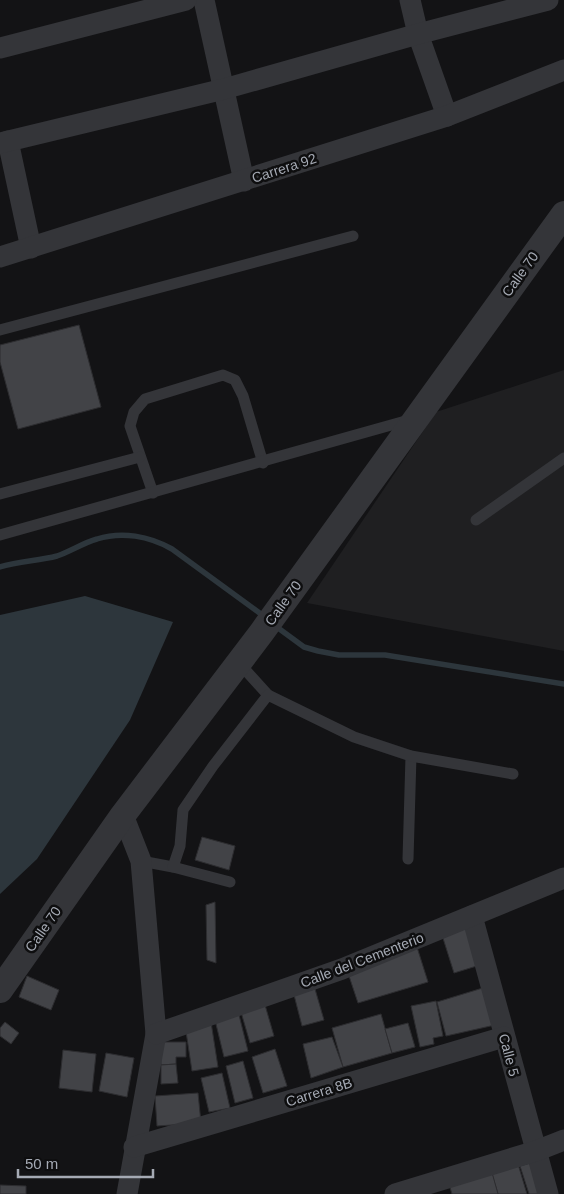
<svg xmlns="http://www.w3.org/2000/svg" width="564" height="1194" font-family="Arial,sans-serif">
<rect width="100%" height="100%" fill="#131315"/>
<polygon fill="#1f1f21" points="564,370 564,651 307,603 436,412"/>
<polygon fill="#2d363c" points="85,596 173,622 130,720 37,859 0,894 0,615"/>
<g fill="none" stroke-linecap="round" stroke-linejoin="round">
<g stroke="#2d363c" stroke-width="5.5">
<path d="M0,567C19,561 38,561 57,556C71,551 83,543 97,539C122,531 149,536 172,549L265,617"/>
<polyline points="274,625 304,647 318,651 339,655 385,655 564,684"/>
</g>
</g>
<g fill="#424347" stroke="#2d2d30">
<polygon points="79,325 101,407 18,429 0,362 0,345"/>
<polygon points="202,837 235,846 229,870 195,860"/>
<polygon points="215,902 216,963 207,960 206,905"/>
<polygon points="468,927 480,965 454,973 442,935"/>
<polygon points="416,944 428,982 358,1003 347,970"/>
<polygon points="27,976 59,990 51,1010 19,997"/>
<polygon points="486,987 495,1025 446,1036 437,1002"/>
<polygon points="315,989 324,1020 302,1026 294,995"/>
<polygon points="436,1001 443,1036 433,1038 434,1044 420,1047 411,1006"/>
<polygon points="265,1005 274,1036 250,1043 241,1012"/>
<polygon points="381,1014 392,1053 343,1067 332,1028"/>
<polygon points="239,1015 248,1051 224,1057 215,1020"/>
<polygon points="5,1022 19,1033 11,1044 0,1036 0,1028"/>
<polygon points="211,1022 218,1067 192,1071 185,1025"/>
<polygon points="408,1023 415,1047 392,1053 385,1029"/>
<polygon points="332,1037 343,1067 311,1078 303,1044"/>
<polygon points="160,1042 186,1042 186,1057 176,1057 176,1064 161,1065"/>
<polygon points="275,1049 287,1086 263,1093 252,1057"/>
<polygon points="63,1050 96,1054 92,1092 59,1088"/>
<polygon points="106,1053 134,1058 127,1097 99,1091"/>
<polygon points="243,1061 253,1098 235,1103 226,1066"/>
<polygon points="176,1064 178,1083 161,1084 161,1065"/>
<polygon points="222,1073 230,1108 209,1112 201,1078"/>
<polygon points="198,1093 201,1123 157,1126 155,1096"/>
<polygon points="534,1162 544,1194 529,1194 520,1166"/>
<polygon points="518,1164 527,1194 498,1194 491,1171"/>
<polygon points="491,1169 498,1194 452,1194 448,1181"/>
<polygon points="0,1185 26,1186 26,1194 0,1194"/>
</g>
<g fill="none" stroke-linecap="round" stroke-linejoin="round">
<g stroke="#343539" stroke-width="11">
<polyline points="0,330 353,236"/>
<polyline points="153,493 130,426 134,412 145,399 223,375 235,380 243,396 263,463"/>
<polyline points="0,494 140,457"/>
<polyline points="476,520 564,458"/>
<polyline points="0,535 409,420"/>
<polyline points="239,663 268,695"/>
<polyline points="408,859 411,756"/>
<polyline points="141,861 173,867"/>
<polyline points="230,882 173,867 180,846 183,810 213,766 268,695 354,737 411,756 513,774"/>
</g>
<g stroke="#343539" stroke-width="21">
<polyline points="204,0 244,181"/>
<polyline points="410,0 418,34 447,116"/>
<polyline points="0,48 186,0"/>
<polyline points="8,141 31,248"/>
<polyline points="0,143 224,89 418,34 548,0"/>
<polyline points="0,257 447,116 564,70"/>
<polyline points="123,815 141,861 156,1034 127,1194"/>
<polyline points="472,916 548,1194"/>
<polyline points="156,1034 342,969 564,878"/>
<polyline points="134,1147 504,1037"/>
<polyline points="395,1194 536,1151 564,1140"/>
</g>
<polyline stroke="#343539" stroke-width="26" points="0,990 123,815 262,632 564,214"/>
</g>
<g text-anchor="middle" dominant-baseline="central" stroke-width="5" stroke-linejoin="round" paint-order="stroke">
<g font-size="14" fill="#a5aab4" stroke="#0e0e0f">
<text transform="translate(284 168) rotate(-18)">Carrera 92</text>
<text transform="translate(520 274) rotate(-54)">Calle 70</text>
<text transform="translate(283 603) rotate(-54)">Calle 70</text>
<text transform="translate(43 929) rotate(-55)">Calle 70</text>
<text transform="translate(362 960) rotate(-21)">Calle del Cementerio</text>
<text transform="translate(509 1055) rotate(75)">Calle 5</text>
<text transform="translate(319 1092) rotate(-17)">Carrera 8B</text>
</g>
</g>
<path d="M18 1169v8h135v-8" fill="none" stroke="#a5aab4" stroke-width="2.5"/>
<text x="25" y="1169" font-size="15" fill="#a5aab4" stroke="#0e0e0f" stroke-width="4" paint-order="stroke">50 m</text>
</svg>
